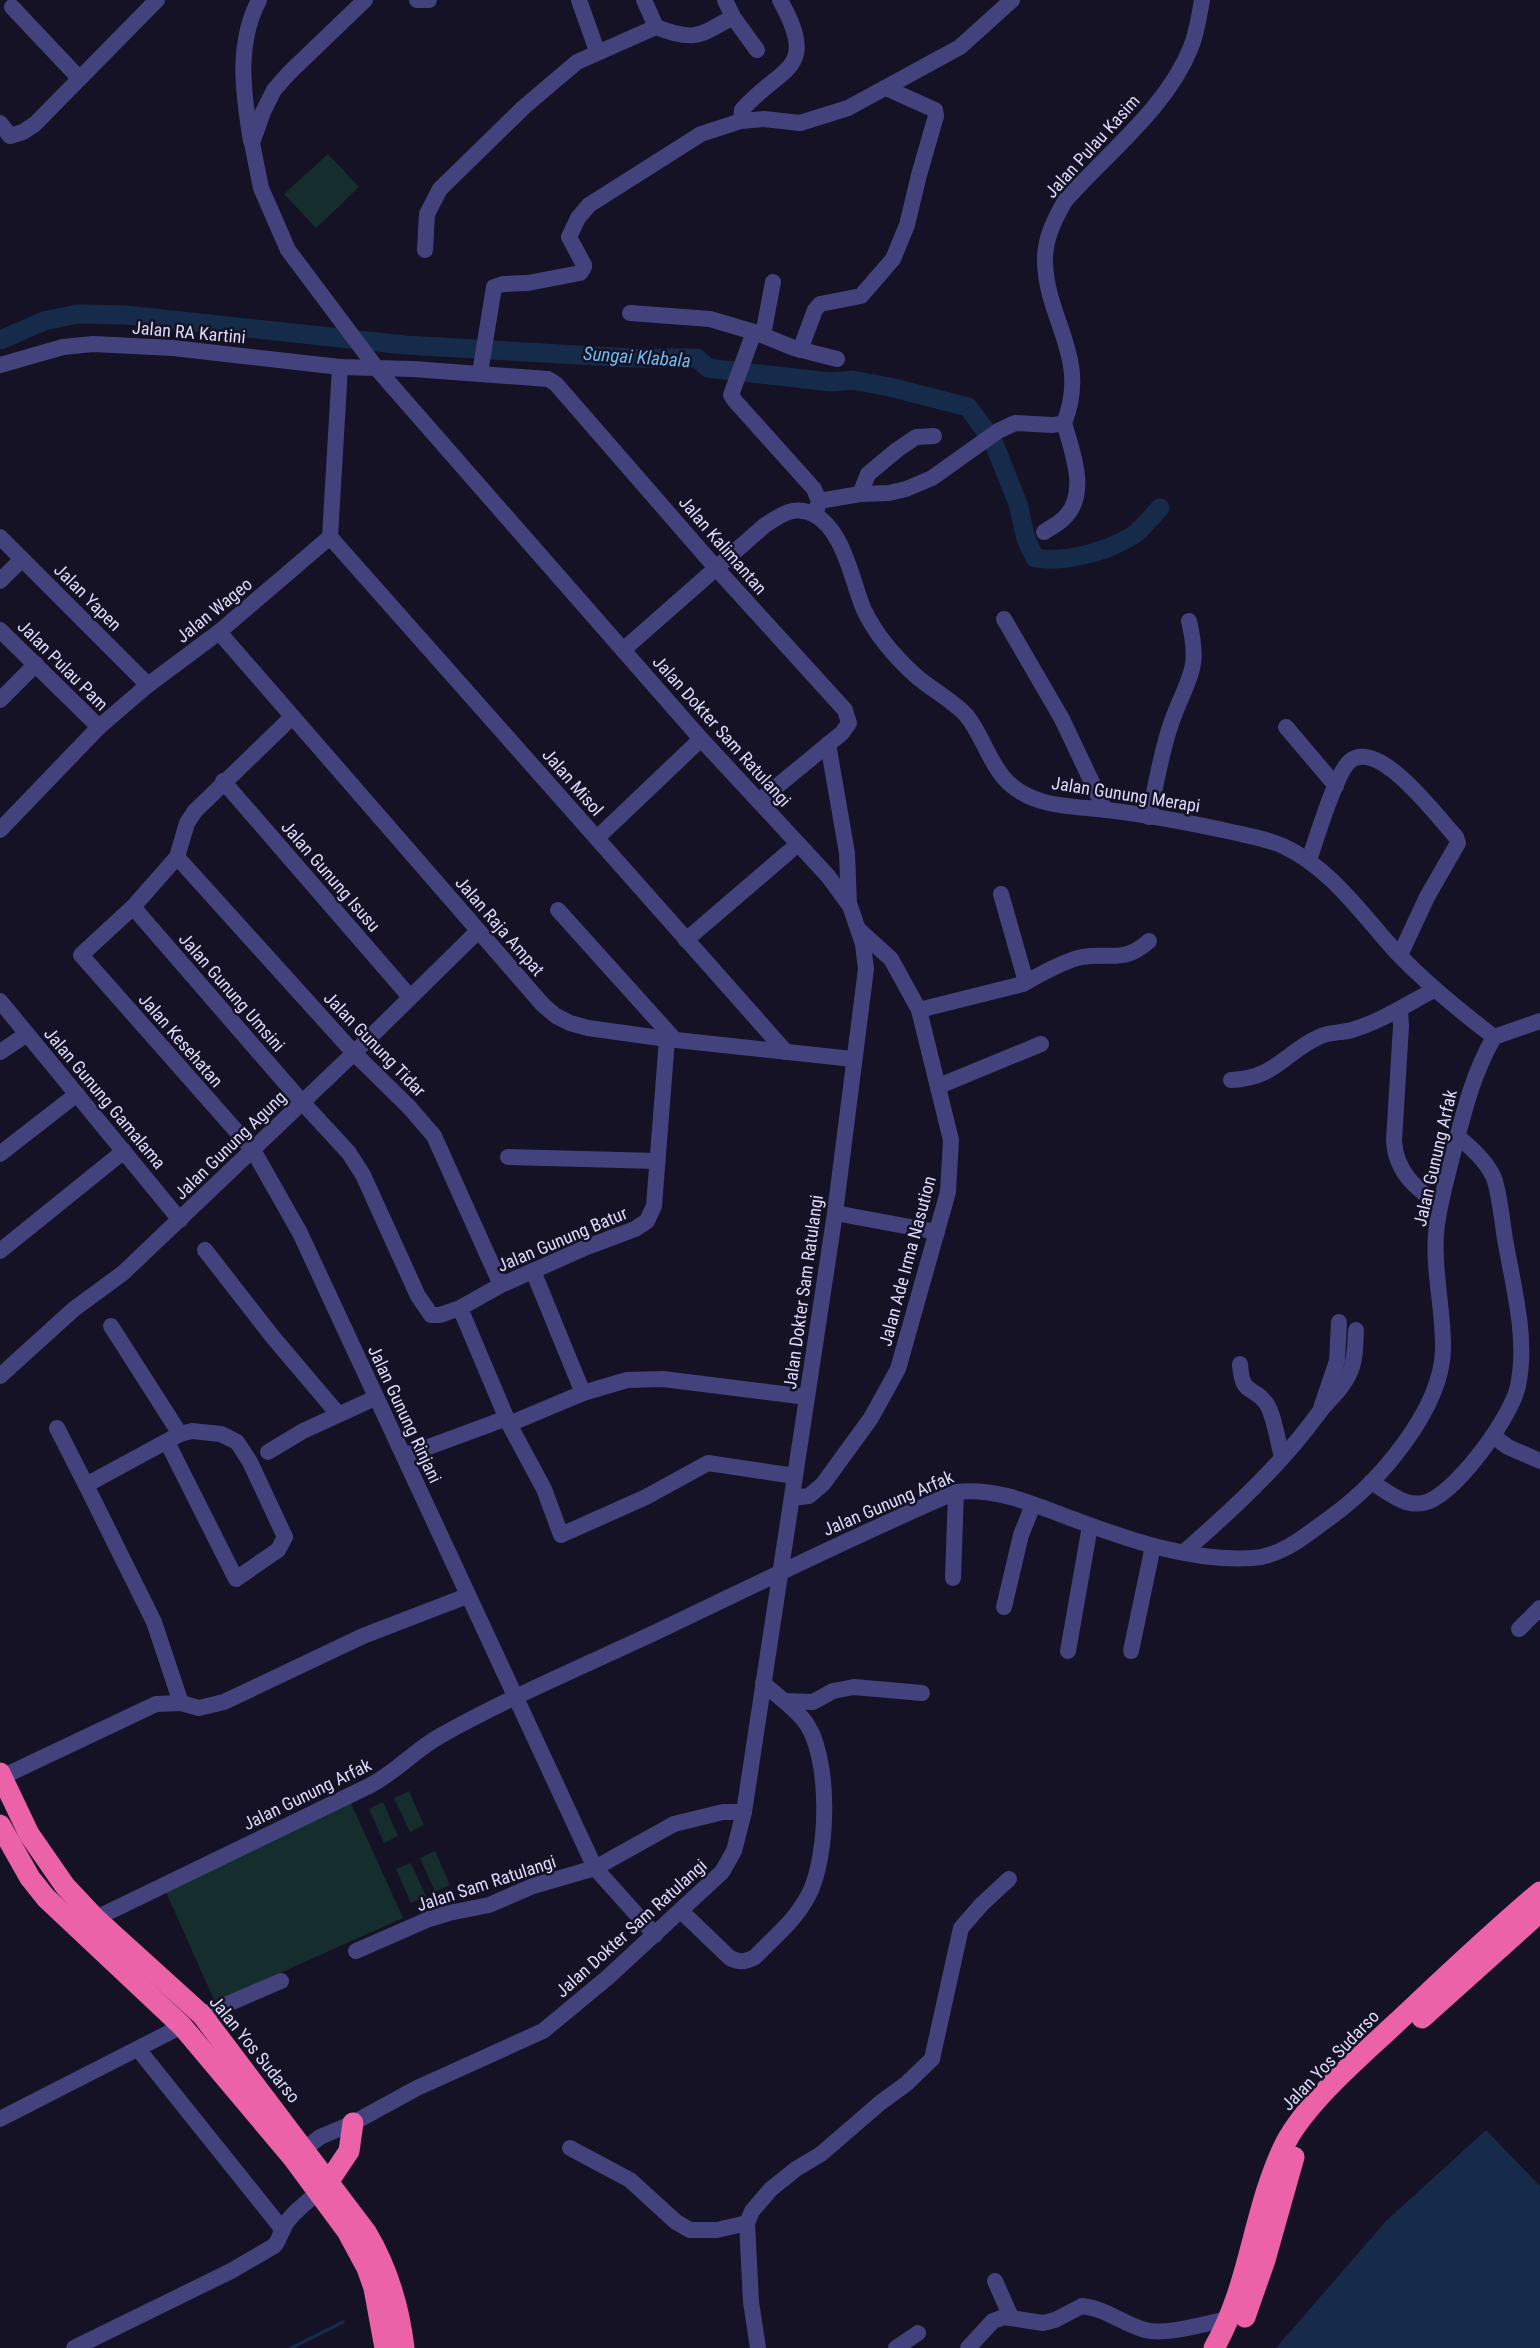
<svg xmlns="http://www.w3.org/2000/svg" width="1540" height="2348" font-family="'Roboto Condensed',sans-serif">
<rect width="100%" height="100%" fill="#141224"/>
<g fill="#152d2c">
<polygon points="328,154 359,187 316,228 284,194"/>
<polygon points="409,1791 424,1825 410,1832 394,1798"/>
<polygon points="350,1801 403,1918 215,2002 165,1890"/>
<polygon points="383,1802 398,1836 384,1843 369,1809"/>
<polygon points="435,1851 450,1885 435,1892 420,1858"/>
<polygon points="411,1863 426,1896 411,1903 396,1869"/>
</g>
<polygon fill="#162b49" points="1486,2130 1540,2186 1540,2348 1276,2348 1386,2221"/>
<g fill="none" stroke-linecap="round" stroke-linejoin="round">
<polyline stroke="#162b49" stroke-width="3.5" points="291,2348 343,2322"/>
<path stroke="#162b49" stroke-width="19" d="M0,340L44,321L78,314L126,315L405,345L631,358H697L708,368L724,370L831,382L852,380L890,387L968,407L993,441L1018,504L1026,539L1035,558C1065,563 1106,552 1132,536C1142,530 1151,517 1160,508"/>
<g stroke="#43427d" stroke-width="16">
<polyline points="417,0 429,0"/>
<polyline points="579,0 597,51"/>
<polyline points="644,0 656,27"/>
<polyline points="725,0 733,17 757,50"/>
<polyline points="12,7 79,78"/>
<path d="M741,121L742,110C781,65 820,72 780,0"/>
<polyline points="0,123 10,136 23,132 35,124 157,0"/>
<path d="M251,141C243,93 236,44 259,0"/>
<path d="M425,250L427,214L440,189L524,107L577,62L656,27C694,42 699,36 733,17"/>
<polyline points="630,313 710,319 754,332"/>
<polyline points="763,335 773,282"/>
<polyline points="800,350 815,310 820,304 861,296 893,259 907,225 919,175 936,116 935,110 886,88"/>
<polyline points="0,365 63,347 93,344 173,348 340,367 413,369 548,379 556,384 716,568 845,710 849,723 842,733 759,801"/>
<polyline points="480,373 494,287 503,284 528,283 580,273 584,267 584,265 569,237 578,218 589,205 701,134 741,121 764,119 800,123 848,108 960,47 1012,0"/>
<polyline points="860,494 868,474 897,450 916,437 934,436"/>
<path d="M819,501L860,494L889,493L906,489L932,478L998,431L1015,423L1053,425L1064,423C1090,359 1047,321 1045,263C1044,240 1054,220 1065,201C1107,153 1167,108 1191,47C1197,32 1199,16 1202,0"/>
<polyline points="817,509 819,501 814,489 735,401 731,395 754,332 794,348 837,359"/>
<path d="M1044,532C1050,528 1058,524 1063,519C1090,495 1072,451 1064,423"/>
<polyline points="0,537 148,685"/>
<polyline points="330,537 786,1052"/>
<polyline points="0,581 22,559"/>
<polyline points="1004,619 1062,719 1105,810"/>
<polyline points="0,630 99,727"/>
<polyline points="219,632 543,1005 556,1016 570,1023 588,1028 667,1039 853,1059"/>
<path d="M623,650L764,526C780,515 794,505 813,514C844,529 852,582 864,610C876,635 896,658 916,676C932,690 951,699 966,715C982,734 988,760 1004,778C1030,808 1072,806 1107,810C1149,815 1191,823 1232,832C1249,836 1268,839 1283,846C1331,868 1363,916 1398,954C1428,985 1460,1011 1494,1037"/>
<polyline points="0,700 36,664"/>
<polyline points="292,717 195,811 187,823 177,857 133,907 81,955 253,1150 300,1233 595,1868 655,1935"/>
<polyline points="1286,727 1336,786"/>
<polyline points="828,744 847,853 849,904"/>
<polyline points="223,781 410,997"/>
<path d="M1149,817C1156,785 1161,751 1172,721C1188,676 1201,672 1189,621"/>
<polyline points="0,830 99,727 148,685 219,632 330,537 340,367"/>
<polyline points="597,838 701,739"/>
<polyline points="177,857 354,1053 409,1107 434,1136 501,1285"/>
<path d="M1309,860C1316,840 1336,772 1350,761C1380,738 1438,818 1456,837L1458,843L1427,897L1400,955"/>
<polyline points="1001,894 1026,982"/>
<polyline points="133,907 302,1102 349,1153 363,1175 418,1296 431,1315 440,1315 460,1308 501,1285 587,1247 635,1229 647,1221 654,1206 667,1039"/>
<polyline points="558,910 675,1040"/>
<polyline points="686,940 798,844"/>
<polyline points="0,1001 180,1220"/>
<path d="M919,1010L1023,984C1037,976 1066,960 1082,957C1112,952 1123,964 1149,941"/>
<path d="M1400,1010L1401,1026L1394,1141C1396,1173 1416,1188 1440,1206"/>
<polyline points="0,1052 27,1034"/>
<path d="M1231,1080C1277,1078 1284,1052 1321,1036C1330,1032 1342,1033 1352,1030C1382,1021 1407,1004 1434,990"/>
<polyline points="939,1086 1041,1044"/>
<polyline points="0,1154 77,1094"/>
<polyline points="508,1157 657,1161"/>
<polyline points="835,1213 937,1232"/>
<polyline points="205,1250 272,1336 338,1414"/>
<polyline points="0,1251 124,1151"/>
<polyline points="533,1271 583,1393"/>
<polyline points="460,1308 509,1424 544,1489 561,1535 646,1497 708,1463 795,1476"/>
<polyline points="111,1326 180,1434"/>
<path d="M1240,1364C1242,1397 1253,1385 1266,1403C1274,1414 1278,1443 1282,1457"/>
<polyline points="0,1376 74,1309 123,1273 354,1053 478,931"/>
<polyline points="1321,1408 1337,1361 1339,1322"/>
<polyline points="509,1424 583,1393 627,1380 663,1379 807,1397"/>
<polyline points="57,1428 86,1485"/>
<polyline points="1493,1436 1508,1447 1540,1461"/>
<polyline points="167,1442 236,1579 278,1550 285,1537 250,1462 237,1442 221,1434 211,1433 192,1431 180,1434 86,1485 154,1622 181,1703"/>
<polyline points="268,1452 303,1431 375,1398"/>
<polyline points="404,1456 507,1418"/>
<path d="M1371,1482C1387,1491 1404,1507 1423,1503C1454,1497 1512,1416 1518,1386C1528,1338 1513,1286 1505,1239C1502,1220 1500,1199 1495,1181C1489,1163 1472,1148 1458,1137"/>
<polyline points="792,1498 809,1496 823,1484 871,1418 898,1369 948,1192 951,1140 919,1010 891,959 859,930"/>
<path d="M1184,1552C1232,1510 1281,1465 1318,1414C1329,1399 1343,1389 1350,1372C1356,1359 1355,1343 1356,1330"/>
<polyline points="953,1578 956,1492"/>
<polyline points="1004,1607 1021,1535 1033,1505"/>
<polyline points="1519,1629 1540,1608"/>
<polyline points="1068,1651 1090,1526"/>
<polyline points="1131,1651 1153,1546"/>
<polyline points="785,1701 813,1702 833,1691 854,1687 922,1693"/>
<polyline points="2,1777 156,1704 181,1703 199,1708 224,1702 363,1636 467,1596"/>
<path d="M681,1911L730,1958C740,1963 745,1962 755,1957C774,1937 795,1921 808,1896C829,1858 832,1753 803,1719C791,1705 776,1695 763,1683"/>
<path d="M88,1922L371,1785C397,1771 415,1750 440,1736C508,1698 581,1667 652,1634C753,1586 853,1536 956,1492C997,1487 1035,1505 1073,1519C1129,1540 1192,1562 1253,1558C1283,1556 1307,1534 1331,1517C1378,1483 1441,1411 1443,1350C1444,1312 1433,1273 1436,1234C1438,1208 1446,1182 1452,1157C1464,1113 1471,1078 1494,1037L1540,1021"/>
<polyline points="356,1951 429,1919 449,1913 489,1905 533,1886 595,1868 674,1824 723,1812 744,1812"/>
<polyline points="202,2015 281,1981"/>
<polyline points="138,2049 283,2230"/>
<polyline points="0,2119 182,2026"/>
<polyline points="570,2148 630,2180 676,2222 690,2230 717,2230 747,2223"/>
<polyline points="297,2155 320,2137 353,2123 417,2088 543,2031 607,1978 722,1872 734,1851 744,1812 835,1213 866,969 863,944 850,906 828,876 701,739 378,370 288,250 261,188 252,143 263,112 274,90 289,73 365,0"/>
<polyline points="995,2281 1011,2317"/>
<path d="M74,2348L231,2271L274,2246C280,2240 280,2232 285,2225C293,2212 307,2202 319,2192"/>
<polyline points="758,2348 751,2302 747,2223 752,2211 771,2189 796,2169 821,2154 880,2103 906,2084 932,2059 961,1928 982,1904 1009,1879"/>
<polyline points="896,2348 918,2333"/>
<path d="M968,2348L993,2321L1004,2317L1043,2323L1055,2320L1082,2306C1105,2308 1123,2324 1145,2330C1166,2336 1206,2323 1228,2319"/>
</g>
<g stroke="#ec62a8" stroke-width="21">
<path d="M0,1773L29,1834L65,1886L95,1918L202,2015L366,2232C387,2267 399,2306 404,2348"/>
<polyline points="0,1825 30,1878 46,1898 182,2026 293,2158 347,2231 367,2268 374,2288 385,2348"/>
<polyline points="1422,2018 1540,1912"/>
<polyline points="329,2181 349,2151 353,2123"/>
<polyline points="1245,2317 1265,2260 1294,2157"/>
<path d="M1214,2348C1251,2284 1253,2207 1286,2142C1308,2101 1360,2057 1394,2025C1442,1980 1490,1934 1540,1892"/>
</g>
</g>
<g text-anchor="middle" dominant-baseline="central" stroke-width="5" stroke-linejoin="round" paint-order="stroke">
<g font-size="18" fill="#dcd9fa" stroke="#141224">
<text transform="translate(1092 146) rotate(-48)">Jalan Pulau Kasim</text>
<text transform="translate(189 332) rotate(5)">Jalan RA Kartini</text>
<text transform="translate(723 545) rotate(49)">Jalan Kalimantan</text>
<text transform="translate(88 597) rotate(45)">Jalan Yapen</text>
<text transform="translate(214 610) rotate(-39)">Jalan Wageo</text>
<text transform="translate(63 665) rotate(45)">Jalan Pulau Pam</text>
<text transform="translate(722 731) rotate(48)">Jalan Dokter Sam Ratulangi</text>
<text transform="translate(573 782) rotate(49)">Jalan Misol</text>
<text transform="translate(1126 794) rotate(9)">Jalan Gunung Merapi</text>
<text transform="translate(331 876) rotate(49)">Jalan Gunung Isusu</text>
<text transform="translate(500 926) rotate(49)">Jalan Raja Ampat</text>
<text transform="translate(232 992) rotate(49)">Jalan Gunung Umsini</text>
<text transform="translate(181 1040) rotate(49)">Jalan Kesehatan</text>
<text transform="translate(375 1044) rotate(46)">Jalan Gunung Tidar</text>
<text transform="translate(105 1098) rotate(50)">Jalan Gunung Gamalama</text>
<text transform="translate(230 1145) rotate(-44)">Jalan Gunung Agung</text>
<text transform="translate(1435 1158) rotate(-77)">Jalan Gunung Arfak</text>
<text transform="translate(562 1239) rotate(-23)">Jalan Gunung Batur</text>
<text transform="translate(907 1261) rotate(-75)">Jalan Ade Irma Nasution</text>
<text transform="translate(803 1292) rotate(-82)">Jalan Dokter Sam Ratulangi</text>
<text transform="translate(405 1414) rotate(65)">Jalan Gunung Rinjani</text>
<text transform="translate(888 1503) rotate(-23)">Jalan Gunung Arfak</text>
<text transform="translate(307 1794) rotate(-26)">Jalan Gunung Arfak</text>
<text transform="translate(486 1883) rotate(-18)">Jalan Sam Ratulangi</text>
<text transform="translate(631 1928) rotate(-42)">Jalan Dokter Sam Ratulangi</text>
<text transform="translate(255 2049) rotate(51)">Jalan Yos Sudarso</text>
<text transform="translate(1330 2060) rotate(-46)">Jalan Yos Sudarso</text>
</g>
<g font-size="19" font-style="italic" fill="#73b9ee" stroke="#141224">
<text transform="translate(637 357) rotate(4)">Sungai Klabala</text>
</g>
</g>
</svg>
